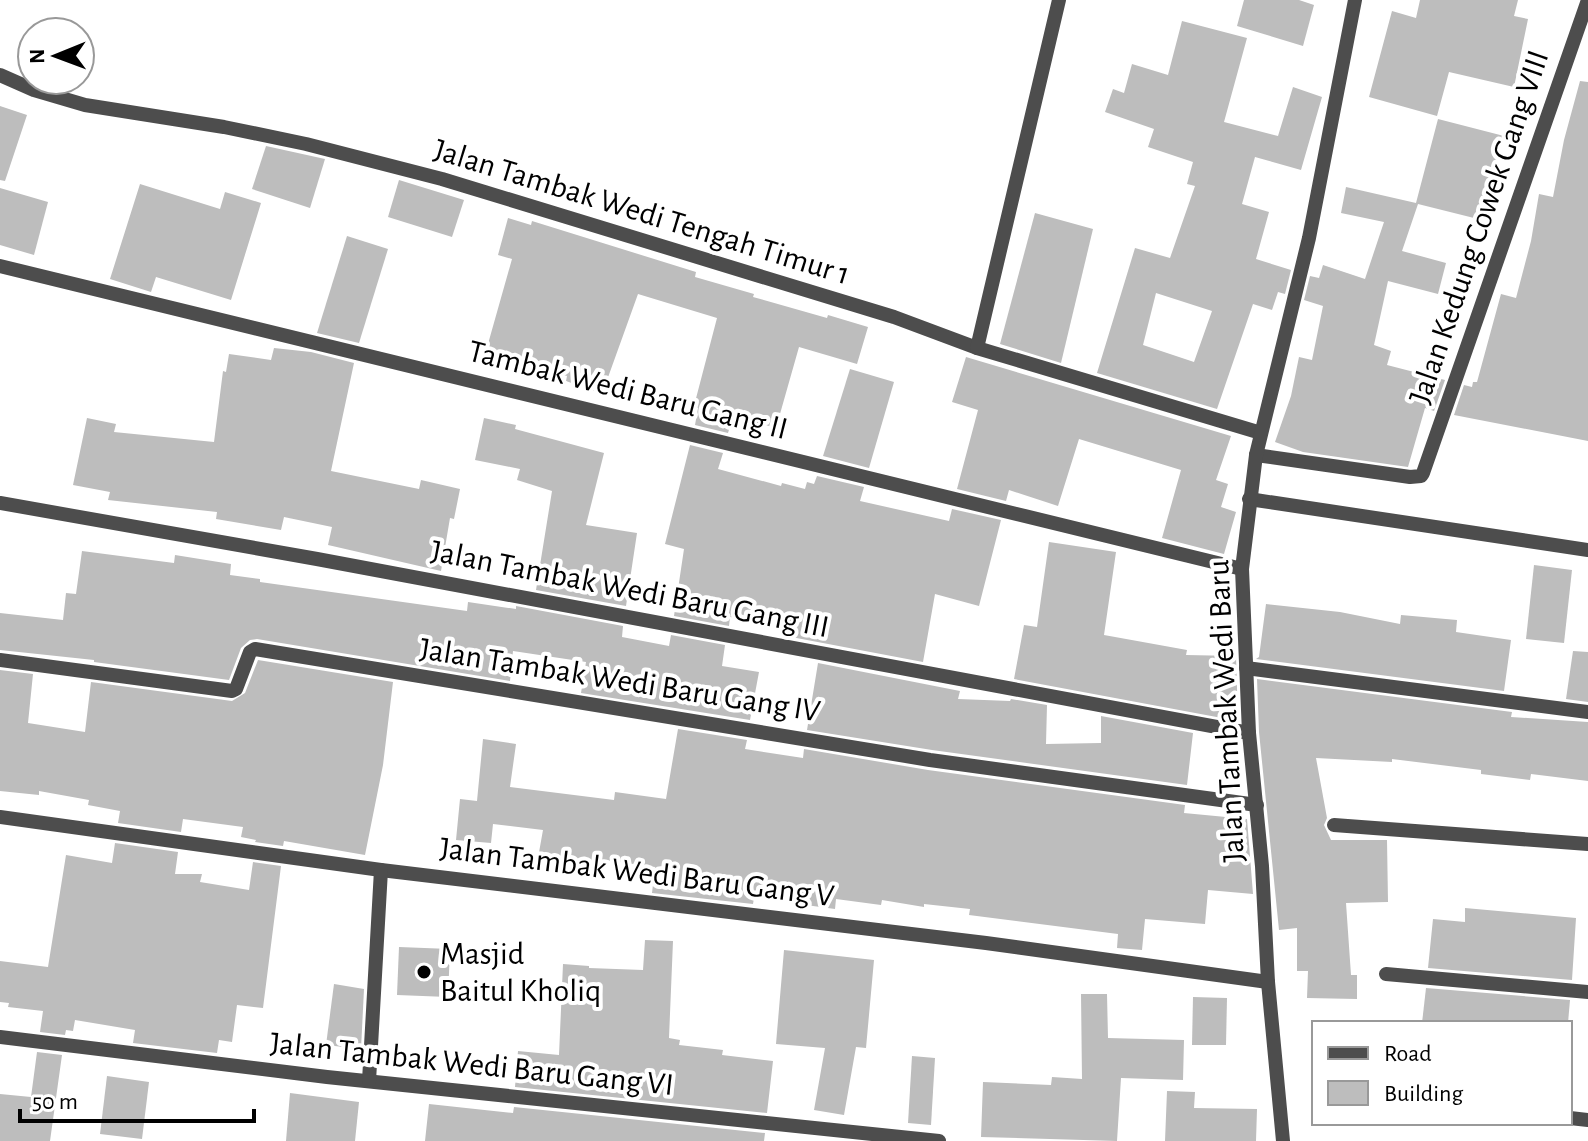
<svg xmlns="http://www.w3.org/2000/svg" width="1588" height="1141" font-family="'Alegreya Sans',sans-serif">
<rect width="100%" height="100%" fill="#fff"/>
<g fill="#bdbdbd" fill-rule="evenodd">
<polygon points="1244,0 1299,0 1314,5 1303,46 1237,26"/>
<polygon points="1420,0 1518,0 1514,16 1528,19 1514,87 1449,72 1437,116 1369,97 1392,11 1416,18"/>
<path d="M1182,21L1247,38L1224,122L1278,136L1293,87L1322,97L1301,170L1255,157L1242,204L1269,212L1256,259L1291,270L1285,294L1278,292L1272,310L1253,304L1217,409L1097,373L1135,248L1170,258L1195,186L1187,184L1193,162L1148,147L1154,129L1105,112L1113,89L1124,93L1132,64L1168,75ZM1156,293L1212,311L1194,362L1143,345Z"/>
<polygon points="1580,81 1588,82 1588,441 1454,415 1464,385 1472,387 1473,382 1477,382 1501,294 1516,298 1531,241 1539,194 1553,197 1564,140"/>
<polygon points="0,106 27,115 5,181 0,180"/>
<polygon points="1438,119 1504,136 1482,220 1418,204 1402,251 1446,263 1438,294 1388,281 1374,345 1391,351 1387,365 1445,380 1434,411 1425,408 1408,467 1303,452 1275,442 1291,396 1299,357 1312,360 1323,306 1304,300 1310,276 1319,278 1323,265 1365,279 1384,222 1341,213 1346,187 1416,203"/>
<polygon points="266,146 325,159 310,208 252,189"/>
<polygon points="399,180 464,200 452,237 388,217"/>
<polygon points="140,184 220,209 225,192 261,203 231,300 156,277 151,292 110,279"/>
<polygon points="0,188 48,202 34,255 0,245"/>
<polygon points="1035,213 1093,229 1061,363 1000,344"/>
<polygon points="508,218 531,225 532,221 696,272 695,277 754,294 753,297 827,318 828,315 868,327 857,364 799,347 776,428 733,416 728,433 695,425 698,408 694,406 717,318 638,294 602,394 566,381 567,376 486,351 512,259 498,255"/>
<polygon points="347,236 388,249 359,343 317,333"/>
<polygon points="274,348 311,352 354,363 331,471 419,489 421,480 460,489 454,519 450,518 441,571 328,545 332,527 284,517 281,530 216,519 217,512 108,500 110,492 73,485 87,418 116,424 114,432 214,442 223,371 226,372 229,354 271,360"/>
<polygon points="966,357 1231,436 1216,480 1228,484 1221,507 1236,512 1224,554 1162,538 1181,470 1079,439 1058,506 1009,490 1006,501 957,489 978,410 952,402"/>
<polygon points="850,369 894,382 869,468 823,456"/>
<polygon points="484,418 516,425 515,429 604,453 586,525 637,533 626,606 536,590 552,491 517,480 520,469 475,460"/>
<polygon points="690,445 723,453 718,469 781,486 782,483 805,489 807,482 814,484 817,476 864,487 860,501 949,521 952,509 1001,520 979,606 935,594 923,662 786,636 788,626 730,617 729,626 674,616 684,549 665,544"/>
<polygon points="1049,542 1116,552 1104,635 1187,650 1186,655 1236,656 1238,721 1014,679 1024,625 1037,627"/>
<polygon points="82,551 174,563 175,555 231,564 230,575 260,579 260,582 467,611 468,602 516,609 516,606 623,626 622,637 669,646 671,635 725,645 722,666 759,672 750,720 581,693 586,662 513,651 510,681 257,639 250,640 241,648 229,680 94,662 94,660 0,650 0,613 63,620 66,593 76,594"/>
<polygon points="1534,565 1572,570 1564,643 1526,639"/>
<polygon points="1266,604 1340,612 1400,624 1401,615 1457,620 1456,632 1511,640 1504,691 1256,659 1259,657"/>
<polygon points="1573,651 1588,652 1588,702 1566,699"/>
<polygon points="258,660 393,682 383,765 365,855 284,841 283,846 255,842 256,840 241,837 243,827 183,819 181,832 118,823 120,811 88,805 89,800 39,791 39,795 0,791 0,670 33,674 28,723 85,732 91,682 232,701 245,693"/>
<polygon points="818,663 960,691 958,699 1010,701 1011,699 1047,705 1046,744 1101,743 1101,716 1193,733 1187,785 932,750 807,730"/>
<polygon points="1257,679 1512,712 1511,717 1588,722 1588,781 1531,774 1530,780 1481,774 1481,770 1392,759 1392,762 1316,758 1327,818 1324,825 1331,840 1387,840 1388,902 1346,903 1351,975 1357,975 1357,999 1307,998 1308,971 1297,971 1297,928 1279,930 1259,732"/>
<polygon points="678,729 747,740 745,749 803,758 804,749 928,770 1185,805 1184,813 1247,819 1253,894 1208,890 1205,924 1145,919 1142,950 1117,948 1118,934 969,915 970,909 924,904 924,907 882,900 881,905 836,899 835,909 754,898 753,904 652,893 655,867 604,860 602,878 536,869 543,830 493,824 491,843 456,840 460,799 477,801 483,739 516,744 510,787 614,800 615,792 666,799"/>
<polygon points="115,843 178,852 175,874 202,874 200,882 249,890 253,862 281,866 263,1008 237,1005 232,1042 219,1040 217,1053 133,1043 135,1030 75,1020 73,1031 66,1030 65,1035 40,1032 43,1011 8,1007 9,1003 0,1002 0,961 48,967 66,855 112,863"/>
<polygon points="1465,908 1576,918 1572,980 1428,968 1433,919 1465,922"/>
<polygon points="645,940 673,941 669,1038 680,1040 679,1045 723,1050 722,1055 773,1061 767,1113 515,1087 518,1051 559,1055 563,964 589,966 589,968 643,970"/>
<polygon points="399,947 450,949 448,997 397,995"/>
<polygon points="784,950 874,960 866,1048 856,1047 844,1115 814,1110 825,1048 776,1044"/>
<polygon points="334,984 364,989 361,1049 326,1045"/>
<polygon points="1426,988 1570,1000 1568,1023 1422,1023"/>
<polygon points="1081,994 1107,994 1108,1038 1184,1040 1183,1080 1121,1078 1117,1141 981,1137 983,1082 1051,1085 1052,1077 1082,1079"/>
<polygon points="1193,997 1227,998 1226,1045 1192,1045"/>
<polygon points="37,1052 62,1055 50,1141 0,1141 0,1094 31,1097"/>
<polygon points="912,1056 935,1058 931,1125 908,1123"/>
<polygon points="107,1076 149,1082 142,1139 100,1134"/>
<polygon points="1167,1091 1195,1092 1194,1108 1257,1109 1256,1141 1165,1141"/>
<polygon points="290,1093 359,1102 355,1141 286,1141"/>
<polygon points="429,1104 513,1113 514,1107 765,1133 764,1141 425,1141"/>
</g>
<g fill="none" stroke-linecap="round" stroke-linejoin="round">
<g stroke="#4d4d4d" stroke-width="14">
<polyline points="0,75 34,90 85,105 224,127 306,144 442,179 894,317 977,348 1261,433"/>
<polyline points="0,266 1242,569"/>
<polyline points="977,348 1059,0"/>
<polyline points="1256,455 1410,477 1421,476 1423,473 1588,0"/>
<polyline points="1249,499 1588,550"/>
<polyline points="0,503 317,559 1249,733"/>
<polyline points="0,660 232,691 236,689 250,652 255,649 930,760 1257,805"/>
<polyline points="1246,668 1588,712"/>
<polyline points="0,817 381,870 986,943 1268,982"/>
<polyline points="1334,825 1588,844"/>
<polyline points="1386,974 1588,992"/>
<polyline points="0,1037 327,1077 939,1141"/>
<polyline points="369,1081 381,870"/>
<polyline points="1570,1118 1588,1120"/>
<polyline points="1283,1141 1268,982 1262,866 1249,733 1242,569 1256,455 1309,238 1355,0"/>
</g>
</g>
<circle fill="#000" stroke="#fff" stroke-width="3" cx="424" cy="972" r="8"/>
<g text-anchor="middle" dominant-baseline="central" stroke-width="8" stroke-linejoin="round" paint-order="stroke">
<g font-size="32" fill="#000" stroke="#fff">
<text transform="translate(642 212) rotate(17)">Jalan Tambak Wedi Tengah Timur 1</text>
<text transform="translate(1479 227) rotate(-71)">Jalan Kedung Cowek Gang VIII</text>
<text transform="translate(628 390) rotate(14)">Tambak Wedi Baru Gang II</text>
<text transform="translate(630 589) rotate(11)">Jalan Tambak Wedi Baru Gang III</text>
<text transform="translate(620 680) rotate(9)">Jalan Tambak Wedi Baru Gang IV</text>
<text transform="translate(1226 711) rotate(-93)">Jalan Tambak Wedi Baru</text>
<text transform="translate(637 872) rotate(7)">Jalan Tambak Wedi Baru Gang V</text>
<text transform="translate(472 1064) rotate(6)">Jalan Tambak Wedi Baru Gang VI</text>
</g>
<g font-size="32" fill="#000" stroke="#fff" text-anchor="start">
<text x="440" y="954">Masjid<tspan x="440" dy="37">Baitul Kholiq</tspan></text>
</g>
</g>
<rect x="1312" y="1021" width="260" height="104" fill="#ffffff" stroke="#999999" stroke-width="2"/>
<rect x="1328" y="1047" width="40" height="12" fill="#4d4d4d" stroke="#999999" stroke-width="2"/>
<text x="1384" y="1061" font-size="24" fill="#000000">Road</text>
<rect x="1328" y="1081" width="40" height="24" fill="#bdbdbd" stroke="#999999" stroke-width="2"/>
<text x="1384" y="1101" font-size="24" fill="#000000">Building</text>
<g transform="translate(56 56) rotate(269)"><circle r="38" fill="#ffffff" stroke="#999999" stroke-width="2"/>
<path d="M0-6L14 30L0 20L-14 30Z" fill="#000000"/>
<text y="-12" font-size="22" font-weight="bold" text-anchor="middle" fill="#000000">N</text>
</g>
<path d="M20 1109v12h234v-12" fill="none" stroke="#000000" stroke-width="4"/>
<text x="32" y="1109" font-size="24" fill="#000000" stroke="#ffffff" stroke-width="6" paint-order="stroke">50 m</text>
</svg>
